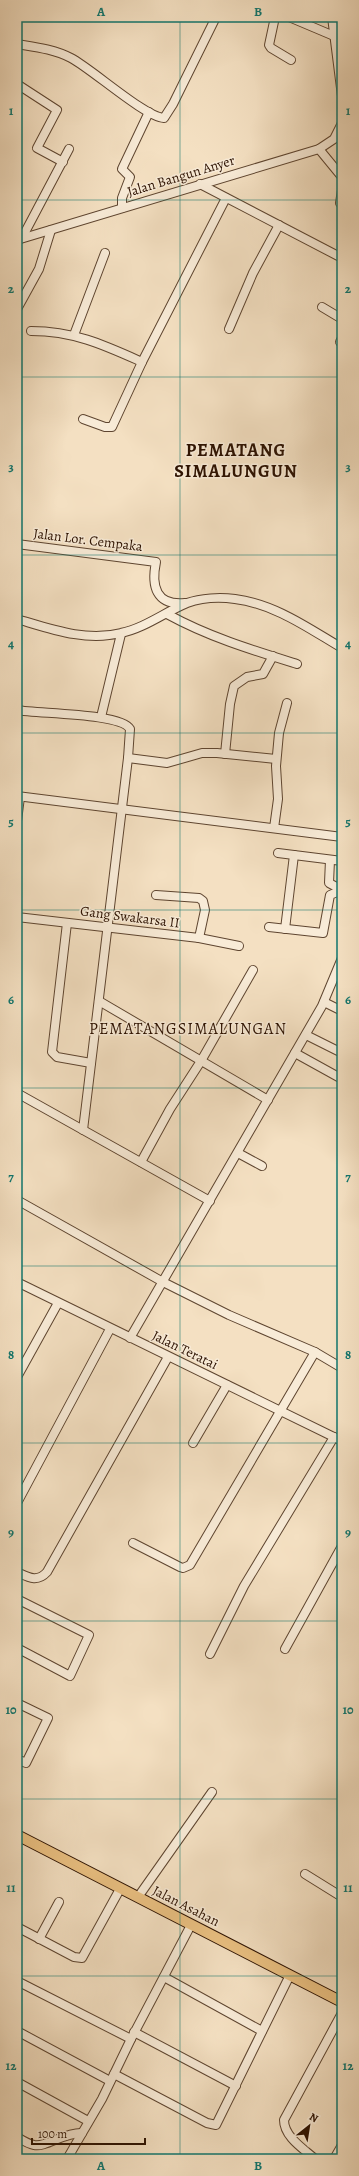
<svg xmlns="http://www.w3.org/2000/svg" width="359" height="2176" font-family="Alegreya,serif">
<rect width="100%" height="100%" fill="#f4e0c2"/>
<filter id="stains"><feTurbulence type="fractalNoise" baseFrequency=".005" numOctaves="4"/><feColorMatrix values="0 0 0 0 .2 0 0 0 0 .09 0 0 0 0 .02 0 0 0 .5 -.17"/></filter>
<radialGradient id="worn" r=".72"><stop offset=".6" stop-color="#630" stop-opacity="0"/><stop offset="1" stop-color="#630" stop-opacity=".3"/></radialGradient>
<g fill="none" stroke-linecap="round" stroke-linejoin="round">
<defs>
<g id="minor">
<polyline points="275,17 269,45 271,48 291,60"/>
<polyline points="289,17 334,36"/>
<polyline points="332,17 342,96"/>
<path d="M17,44C35,47 54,49 71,58C92,69 145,117 164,118L173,104L216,17"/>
<polyline points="17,84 57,110 37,148 63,162"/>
<polyline points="319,149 342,177"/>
<polyline points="200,184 342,258"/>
<polyline points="340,203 342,190"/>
<polyline points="122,208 122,198 130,177 122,169 149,112"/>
<polyline points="22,238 69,149"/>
<polyline points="17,240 319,149 334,139 342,123"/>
<polyline points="322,307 342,319"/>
<polyline points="17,309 39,269 51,230"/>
<polyline points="229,329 253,273 279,225"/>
<path d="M31,331C74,331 104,345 142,362"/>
<polyline points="74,335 105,253"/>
<polyline points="340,342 342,338"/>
<polyline points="83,419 105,427 112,427 142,362 226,198"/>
<path d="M17,544L156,562C151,586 156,606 185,603"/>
<path d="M167,614C209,637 252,650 297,664"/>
<path d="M17,619C51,629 86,642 121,633C145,628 165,612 187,603C201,598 220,597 235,599C275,604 308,628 342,648"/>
<path d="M17,710C38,714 121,713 130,729L128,758L83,1130"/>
<polyline points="101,717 121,634"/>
<polyline points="225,754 230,704 234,686 247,677 263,674 273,656"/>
<polyline points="128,758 167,763 202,753 217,753 276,759"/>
<polyline points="17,796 342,837"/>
<polyline points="17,821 20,797"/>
<polyline points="274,828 278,799 276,766 279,733 287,703"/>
<polyline points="278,853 342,861"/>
<polyline points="330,860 329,883 342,890"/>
<polyline points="156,895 199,898 203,901 205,910 199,938"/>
<polyline points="17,917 199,938 239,946"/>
<polyline points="67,923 52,1052 57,1057 91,1063"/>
<polyline points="269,927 323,933 330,895 342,890"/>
<polyline points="285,929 294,855"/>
<polyline points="99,1001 268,1100"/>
<polyline points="324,1002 342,1011"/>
<polyline points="306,1035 342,1053"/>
<polyline points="295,1053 342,1079"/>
<polyline points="17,1093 210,1201"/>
<polyline points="238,1153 262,1166"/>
<polyline points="141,1162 170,1109 201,1061 253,970"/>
<polyline points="17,1200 163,1282 229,1315 315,1352 190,1565 183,1568 180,1567 133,1543"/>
<polyline points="17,1282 342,1441"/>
<polyline points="130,1338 322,1006 342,958"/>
<polyline points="315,1352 342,1368"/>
<polyline points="17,1377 58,1303"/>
<polyline points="193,1443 227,1385"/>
<polyline points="17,1503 110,1329"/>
<path d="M17,1572C28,1577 37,1583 47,1572L168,1357"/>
<polyline points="17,1599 89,1635 70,1676 17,1648"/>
<polyline points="285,1649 342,1546"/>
<polyline points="210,1654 244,1586 334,1437"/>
<polyline points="17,1703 48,1718 26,1763 17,1759"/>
<polyline points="305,1874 342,1897"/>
<polyline points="138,1897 212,1792"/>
<polyline points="17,1927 74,1957 82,1958 120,1889"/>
<polyline points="39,1939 59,1902"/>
<polyline points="164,1977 262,2031"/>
<polyline points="17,1981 131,2039"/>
<polyline points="17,2031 110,2081"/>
<polyline points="134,2032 236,2086"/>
<polyline points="114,2074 207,2123 216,2125 290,1975"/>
<polyline points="17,2082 88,2121"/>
<path d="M17,2137C22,2140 28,2144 34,2145C45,2148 65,2132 82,2133"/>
<polyline points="67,2159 102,2099 131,2039 191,1925"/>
<path d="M315,2159C304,2149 284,2137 284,2120L342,2013"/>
<polyline points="334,2159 342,2145"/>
</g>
<polyline id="major" points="17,1835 342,2002"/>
</defs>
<use href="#minor" stroke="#5e4530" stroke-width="10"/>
<use href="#major" stroke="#2c1100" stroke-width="12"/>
<use href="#minor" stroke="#f8ebd7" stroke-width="8"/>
<use href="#major" stroke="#eac081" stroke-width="10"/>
</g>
<path fill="none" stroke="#0f766e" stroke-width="1" stroke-opacity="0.55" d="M180,17V2159M17,200H342M17,377H342M17,555H342M17,733H342M17,910H342M17,1088H342M17,1266H342M17,1443H342M17,1621H342M17,1799H342M17,1976H342"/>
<g text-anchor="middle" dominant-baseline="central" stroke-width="3" stroke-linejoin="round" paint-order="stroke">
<g font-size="14" fill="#2c1100" stroke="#f8ebd7">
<text transform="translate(181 176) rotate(-17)">Jalan Bangun Anyer</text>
<text transform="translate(88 540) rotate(7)">Jalan Lor. Cempaka</text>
<text transform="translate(130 917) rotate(7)">Gang Swakarsa II</text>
<text transform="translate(185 1350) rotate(26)">Jalan Teratai</text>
<text transform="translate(186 1906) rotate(27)">Jalan Asahan</text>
</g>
<g font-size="16" letter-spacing="1" fill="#2c1100" stroke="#f8ebd7">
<text x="188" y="1029">PEMATANGSIMALUNGAN</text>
</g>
<g font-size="18" font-weight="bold" letter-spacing="1" fill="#2c1100" stroke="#f8ebd7">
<text x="236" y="450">PEMATANG<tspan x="236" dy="21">SIMALUNGUN</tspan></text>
</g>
</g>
<rect width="359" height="2176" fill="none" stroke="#f4e0c2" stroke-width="44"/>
<g transform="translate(309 2126) rotate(30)" stroke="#f8ebd7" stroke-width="3" paint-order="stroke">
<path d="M0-3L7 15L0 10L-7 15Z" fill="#2c1100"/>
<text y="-6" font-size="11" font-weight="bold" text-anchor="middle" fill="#2c1100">N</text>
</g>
<path d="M32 2138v6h113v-6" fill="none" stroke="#2c1100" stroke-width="2"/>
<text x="38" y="2138" font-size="12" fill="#2c1100" stroke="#f8ebd7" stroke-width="3" paint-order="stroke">100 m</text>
<rect x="22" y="22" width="315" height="2132" fill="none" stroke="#0f766e" stroke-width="1.5"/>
<g font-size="13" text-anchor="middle" font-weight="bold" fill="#0f766e">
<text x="101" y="16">A</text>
<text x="258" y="16">B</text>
<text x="11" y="115">1</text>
<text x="348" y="115">1</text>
<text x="11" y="293">2</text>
<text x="348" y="293">2</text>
<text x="11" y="471">3</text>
<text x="348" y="471">3</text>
<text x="11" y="648">4</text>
<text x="348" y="648">4</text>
<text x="11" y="826">5</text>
<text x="348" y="826">5</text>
<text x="11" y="1004">6</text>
<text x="348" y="1004">6</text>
<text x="11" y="1181">7</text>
<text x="348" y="1181">7</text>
<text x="11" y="1359">8</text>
<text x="348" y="1359">8</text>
<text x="11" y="1537">9</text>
<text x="348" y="1537">9</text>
<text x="11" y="1714">10</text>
<text x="348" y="1714">10</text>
<text x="11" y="1892">11</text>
<text x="348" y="1892">11</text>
<text x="11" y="2070">12</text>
<text x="348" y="2070">12</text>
<text x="101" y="2170">A</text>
<text x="258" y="2170">B</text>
</g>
<rect width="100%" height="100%" filter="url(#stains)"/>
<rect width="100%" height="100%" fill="url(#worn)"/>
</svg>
